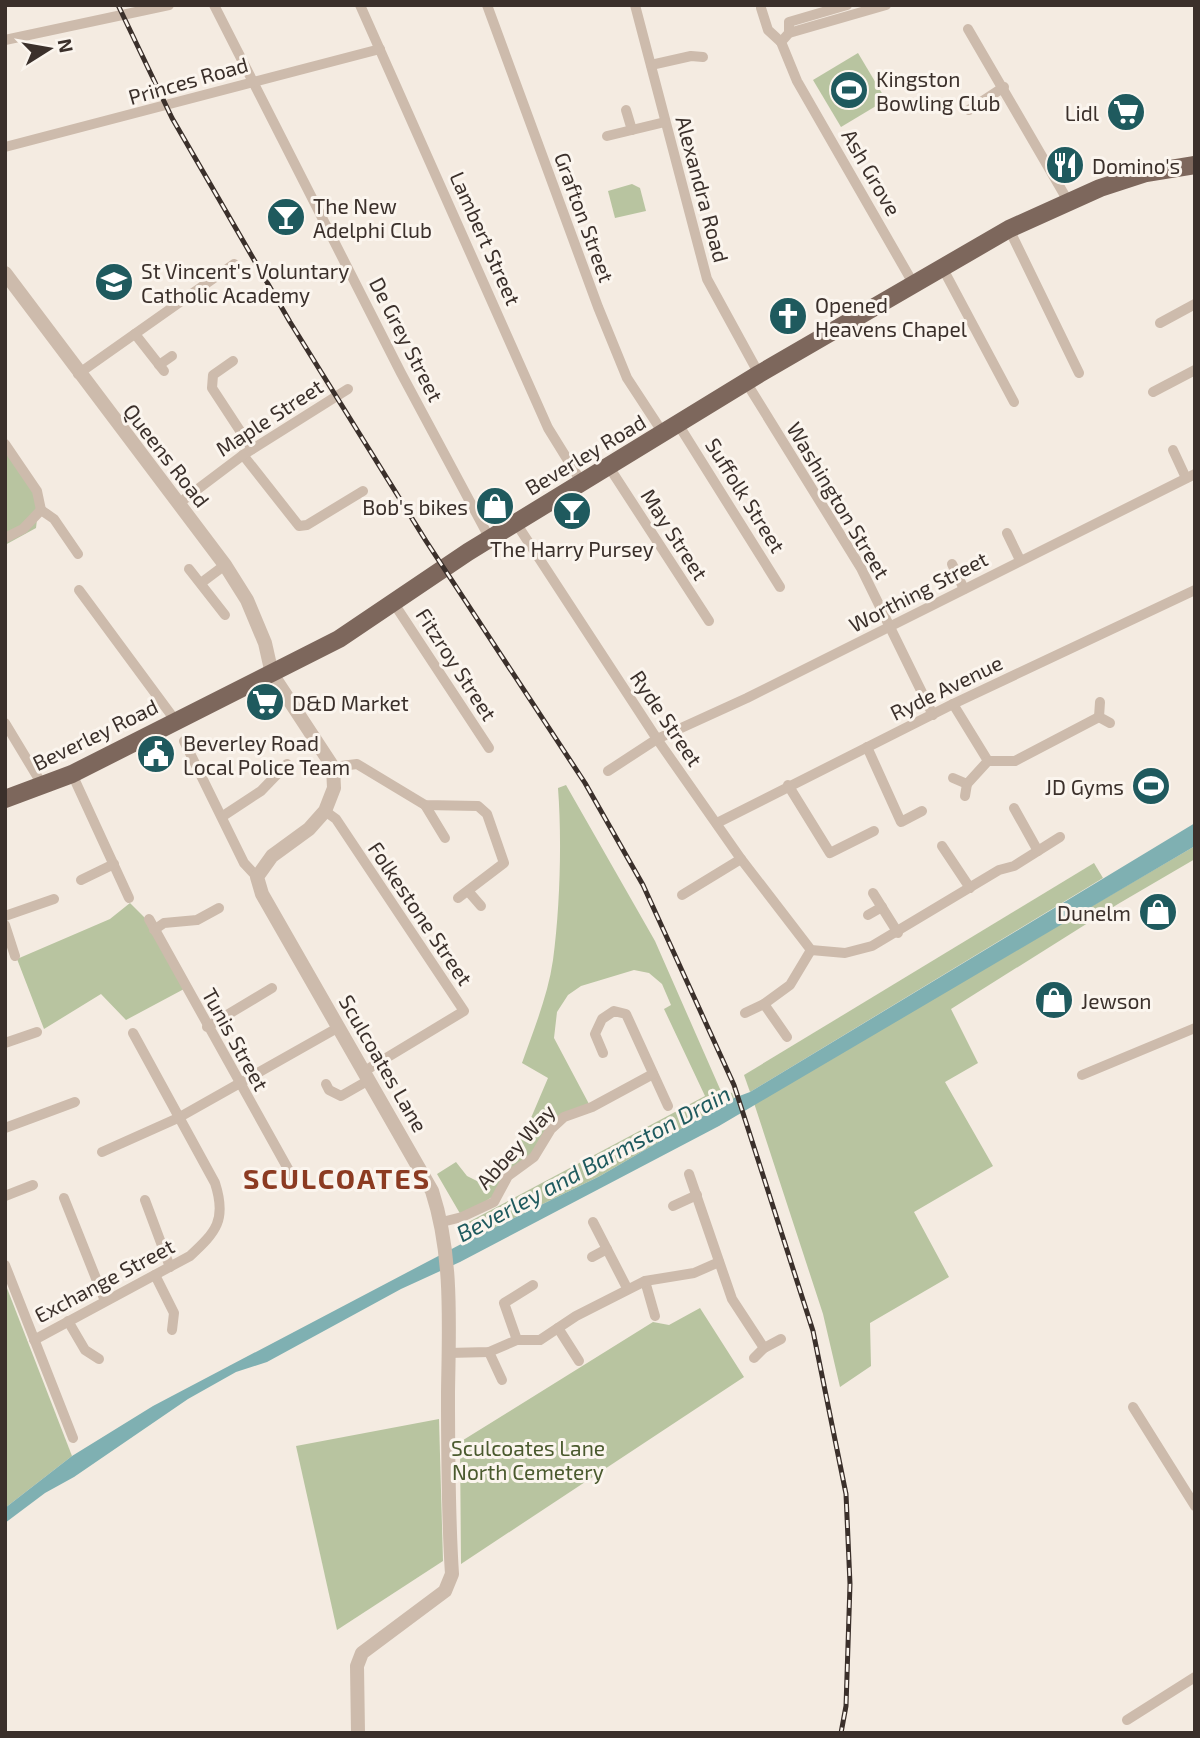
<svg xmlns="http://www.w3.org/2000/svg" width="1200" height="1738" font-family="'Exo 2',sans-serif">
<rect width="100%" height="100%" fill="#f4ebe1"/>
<g fill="#b8c4a0">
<polygon points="858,53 886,100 841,127 813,80"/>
<polygon points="632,184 640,188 646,211 615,218 608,191"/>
<path d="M5,442C30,475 42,484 36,528L5,545Z"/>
<path d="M566,785L655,941L720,1089L732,1093L734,1098L600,1176L465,1242L461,1226L705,1096L664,1009L671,1005L662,984L649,973L634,970L581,986L568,995L557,1012L554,1038L589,1104L554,1120L539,1148L501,1191L462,1217L437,1174L456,1162L467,1176L477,1181L512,1151L528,1125L548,1078L522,1063C534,1029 548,995 553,960C560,908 562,840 558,788Z"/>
<polygon points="1195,846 1195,859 1118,904 951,1009 978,1063 945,1082 993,1166 914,1212 949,1277 870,1323 871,1366 840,1387 823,1314 754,1103"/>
<polygon points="1094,863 1103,878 750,1092 744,1075"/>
<polygon points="130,903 146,919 184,989 126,1020 101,994 44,1029 17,959 110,919"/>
<polygon points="5,1283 72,1456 5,1508"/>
<polygon points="700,1308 744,1377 461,1564 460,1442 653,1322 669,1325"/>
<polygon points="439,1419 443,1561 337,1630 296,1446"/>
</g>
<polygon fill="#7fb0b2" points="1195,823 1195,846 719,1126 460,1262 401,1289 267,1362 236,1372 188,1399 74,1477 45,1493 5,1523 5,1508 72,1456 153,1406 465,1242 600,1176 734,1098 750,1092"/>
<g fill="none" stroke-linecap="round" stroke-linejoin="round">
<g stroke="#cdbbac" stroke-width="10">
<polyline points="214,5 401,373 490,539"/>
<polyline points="360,5 548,428 582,483"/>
<polyline points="487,5 598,307 627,378 663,433"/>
<polyline points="635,5 707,279 759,374"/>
<polyline points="886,5 789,33 781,42 797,81 913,283"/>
<polyline points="761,8 768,30 781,42"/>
<polyline points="968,29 1068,201"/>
<polyline points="789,33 789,22 847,5"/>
<polyline points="5,40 169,5"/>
<polyline points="651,65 691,56 703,57"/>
<polyline points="626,110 632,130"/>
<polyline points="969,110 1004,87"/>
<polyline points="607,136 665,122"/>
<polyline points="5,147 380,49"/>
<polyline points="1009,229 1079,373"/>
<polyline points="942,267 1014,402"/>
<polyline points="1160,323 1195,304"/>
<polyline points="135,334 164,371"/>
<polyline points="233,361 213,375 212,388 252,449"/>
<polyline points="159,365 172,356"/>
<polyline points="78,374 234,264"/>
<polyline points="746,382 861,568 933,715"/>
<polyline points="1153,392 1195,370"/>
<polyline points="678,424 780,587"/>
<polyline points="5,444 37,491 41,510 23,529 5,538"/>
<polyline points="1173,450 1186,478"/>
<polyline points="243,455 299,526 307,525 363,491"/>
<polyline points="609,467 709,621"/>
<polyline points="178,504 243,455 348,389"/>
<polyline points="41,510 54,519 78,554"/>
<polyline points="516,523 657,739 741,859 811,950 845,953 872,946 999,870 1014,866 1060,837"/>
<polyline points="1007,533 1020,560"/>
<polyline points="952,564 964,589"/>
<polyline points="189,569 225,615"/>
<polyline points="201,583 225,565"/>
<polyline points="79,590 175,720"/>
<polyline points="393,602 489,748"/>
<polyline points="1100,702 1099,717 1110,723"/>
<polyline points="953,704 988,761 1015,761 1099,717"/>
<polyline points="5,723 43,786"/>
<polyline points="184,741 244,863 257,877"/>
<polyline points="867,747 901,822 922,811"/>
<polyline points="333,767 357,764 425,805 478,806 487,814 504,863 458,898"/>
<polyline points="608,771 657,739 747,698 1195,474"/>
<polyline points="72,774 129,898"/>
<polyline points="953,778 967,784 965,796"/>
<polyline points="967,784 988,761"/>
<polyline points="788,785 830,853 874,831"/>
<polyline points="425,805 445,838"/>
<polyline points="1014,808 1038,851"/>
<polyline points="325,811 336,819 464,1011 363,1072"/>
<polyline points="223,816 261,791 287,764"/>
<polyline points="717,823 953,704 1195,590"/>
<polyline points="942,846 970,888"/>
<polyline points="81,880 114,864"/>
<polyline points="468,891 481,906"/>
<polyline points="873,893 898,933"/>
<polyline points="682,895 741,859"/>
<polyline points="868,915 882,907"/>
<polyline points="5,916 54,899"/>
<polyline points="149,919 292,1176"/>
<polyline points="5,925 15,956"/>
<polyline points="154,930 164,923 197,920 219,908"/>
<polyline points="745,1013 764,1004"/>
<polyline points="207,1027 272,988"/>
<polyline points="787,1037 764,1004 790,985 811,950"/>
<polyline points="5,1043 37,1032"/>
<polyline points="603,1053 595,1034 602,1019 614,1011 626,1014 668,1106"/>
<polyline points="1082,1075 1195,1028"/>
<polyline points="326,1084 329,1090 341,1096 369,1080"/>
<polyline points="5,1128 75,1102"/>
<polyline points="102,1152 178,1118 339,1027"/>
<polyline points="689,1174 732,1299 764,1348"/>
<polyline points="5,1196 33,1185"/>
<polyline points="64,1198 105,1301"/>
<polyline points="145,1200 170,1267"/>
<polyline points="673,1206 697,1195"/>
<polyline points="442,1222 462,1217 494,1202 508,1176 534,1157 551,1129 564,1117 592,1107 653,1074"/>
<polyline points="593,1222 627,1288"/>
<polyline points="592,1257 607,1249"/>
<polyline points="5,1265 73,1438"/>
<polyline points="155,1275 174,1313 172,1330"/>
<polyline points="645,1281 655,1316"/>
<polyline points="68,1321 85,1350 99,1359"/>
<polyline points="558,1328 579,1361"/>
<path d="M34,1340L190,1256C216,1232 227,1220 215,1183L133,1033"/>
<polyline points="517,1340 540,1340 576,1316 645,1281 694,1273 719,1262"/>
<polyline points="489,1352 502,1380"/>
<polyline points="448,1353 489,1352 517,1340 504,1303 533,1285"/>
<polyline points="754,1358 764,1348 781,1339"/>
<polyline points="1133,1407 1195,1506"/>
<polyline points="1127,1720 1195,1677"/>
</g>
<path stroke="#cdbbac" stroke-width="14" d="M5,273L225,565L247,600L265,643L272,674L333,767L334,788L325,811L309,829L272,856L257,877L262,894L432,1191C453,1255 449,1325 448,1392C448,1453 448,1513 452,1574L445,1591L362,1653L357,1666L358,1733"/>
<polyline stroke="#7d675c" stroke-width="18" points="5,799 72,774 339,639 468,552 759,374 1009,229 1100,188 1146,173 1195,165"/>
<defs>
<polyline id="rail" points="118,5 172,118 290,322 426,541 585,783 643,885 734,1085 813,1331 846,1494 850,1584 846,1706 841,1733"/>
</defs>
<use href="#rail" stroke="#3b302b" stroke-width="5"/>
<use href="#rail" stroke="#fbf5ee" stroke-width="2.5" stroke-dasharray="8" stroke-linecap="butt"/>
</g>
<defs>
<symbol id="stadium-disc" viewBox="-11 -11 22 22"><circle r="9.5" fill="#1f5a5e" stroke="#fbf5ee"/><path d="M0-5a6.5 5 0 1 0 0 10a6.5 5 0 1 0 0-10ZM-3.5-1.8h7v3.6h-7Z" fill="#fff"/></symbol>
<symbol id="supermarket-disc" viewBox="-11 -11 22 22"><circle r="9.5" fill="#1f5a5e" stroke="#fbf5ee"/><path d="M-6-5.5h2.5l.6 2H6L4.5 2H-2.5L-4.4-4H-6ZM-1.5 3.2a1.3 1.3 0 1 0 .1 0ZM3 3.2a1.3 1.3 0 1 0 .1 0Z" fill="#fff"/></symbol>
<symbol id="restaurant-disc" viewBox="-11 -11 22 22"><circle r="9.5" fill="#1f5a5e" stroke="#fbf5ee"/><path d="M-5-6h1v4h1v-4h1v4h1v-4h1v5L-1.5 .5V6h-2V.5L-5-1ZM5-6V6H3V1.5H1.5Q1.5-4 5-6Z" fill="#fff"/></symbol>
<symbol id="bar-disc" viewBox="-11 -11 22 22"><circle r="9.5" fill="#1f5a5e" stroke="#fbf5ee"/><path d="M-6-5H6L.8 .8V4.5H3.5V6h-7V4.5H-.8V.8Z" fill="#fff"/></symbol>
<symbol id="school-disc" viewBox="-11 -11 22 22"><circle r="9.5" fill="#1f5a5e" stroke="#fbf5ee"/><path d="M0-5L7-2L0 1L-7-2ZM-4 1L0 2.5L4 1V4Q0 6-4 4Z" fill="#fff"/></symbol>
<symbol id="church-disc" viewBox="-11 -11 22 22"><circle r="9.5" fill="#1f5a5e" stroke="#fbf5ee"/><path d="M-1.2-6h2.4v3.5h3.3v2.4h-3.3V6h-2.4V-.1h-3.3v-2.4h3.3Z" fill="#fff"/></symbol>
<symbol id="shop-disc" viewBox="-11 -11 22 22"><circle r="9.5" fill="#1f5a5e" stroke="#fbf5ee"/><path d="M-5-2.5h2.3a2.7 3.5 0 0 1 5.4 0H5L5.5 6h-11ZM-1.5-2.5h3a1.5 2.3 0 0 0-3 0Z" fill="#fff"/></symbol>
<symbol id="civic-disc" viewBox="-11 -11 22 22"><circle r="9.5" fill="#1f5a5e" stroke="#fbf5ee"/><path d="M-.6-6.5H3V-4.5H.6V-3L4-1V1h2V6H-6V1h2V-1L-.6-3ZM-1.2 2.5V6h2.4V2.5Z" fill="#fff"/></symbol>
</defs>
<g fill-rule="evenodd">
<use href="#stadium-disc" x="827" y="68" width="44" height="44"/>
<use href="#supermarket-disc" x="1104" y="90" width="44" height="44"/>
<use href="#restaurant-disc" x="1043" y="143" width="44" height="44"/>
<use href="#bar-disc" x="264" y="195" width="44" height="44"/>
<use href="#school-disc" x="92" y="260" width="44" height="44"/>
<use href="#church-disc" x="766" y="294" width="44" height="44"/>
<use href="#shop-disc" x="473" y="484" width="44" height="44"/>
<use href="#bar-disc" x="550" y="489" width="44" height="44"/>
<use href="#supermarket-disc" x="243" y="680" width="44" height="44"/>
<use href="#civic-disc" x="134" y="732" width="44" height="44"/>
<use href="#stadium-disc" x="1129" y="764" width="44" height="44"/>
<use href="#shop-disc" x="1136" y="890" width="44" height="44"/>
<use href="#shop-disc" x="1032" y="978" width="44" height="44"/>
</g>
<g text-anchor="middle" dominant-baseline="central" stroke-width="6" stroke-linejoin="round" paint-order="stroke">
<g font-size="21" fill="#3b302b" stroke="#fbf5ee" text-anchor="start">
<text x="876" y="78">Kingston<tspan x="876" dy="24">Bowling Club</tspan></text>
<text x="1099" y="112" text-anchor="end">Lidl</text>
<text x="1092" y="165">Domino's</text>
<text x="313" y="205">The New<tspan x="313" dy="24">Adelphi Club</tspan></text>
<text x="141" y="270">St Vincent's Voluntary<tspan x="141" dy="24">Catholic Academy</tspan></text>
<text x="815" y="304">Opened<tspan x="815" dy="24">Heavens Chapel</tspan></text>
<text x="468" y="506" text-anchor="end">Bob's bikes</text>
<text x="572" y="548" text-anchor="middle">The Harry Pursey</text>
<text x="292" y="702">D&amp;D Market</text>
<text x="183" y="742">Beverley Road<tspan x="183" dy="24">Local Police Team</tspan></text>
<text x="1124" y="786" text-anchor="end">JD Gyms</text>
<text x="1131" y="912" text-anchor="end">Dunelm</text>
<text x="1081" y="1000">Jewson</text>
</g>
<g font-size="21" fill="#3b302b" stroke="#fbf5ee">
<text transform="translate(188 80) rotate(-16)">Princes Road</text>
<text transform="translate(872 172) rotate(60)">Ash Grove</text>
<text transform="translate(703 189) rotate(75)">Alexandra Road</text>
<text transform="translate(585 217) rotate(70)">Grafton Street</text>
<text transform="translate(486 238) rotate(66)">Lambert Street</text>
<text transform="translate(407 339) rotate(63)">De Grey Street</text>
<text transform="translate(269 417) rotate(-33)">Maple Street</text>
<text transform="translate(585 454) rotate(-31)">Beverley Road</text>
<text transform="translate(167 455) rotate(52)">Queens Road</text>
<text transform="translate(746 495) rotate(58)">Suffolk Street</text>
<text transform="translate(839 500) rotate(59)">Washington Street</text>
<text transform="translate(675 534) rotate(57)">May Street</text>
<text transform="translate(918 591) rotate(-27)">Worthing Street</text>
<text transform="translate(457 664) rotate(57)">Fitzroy Street</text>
<text transform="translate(946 687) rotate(-26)">Ryde Avenue</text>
<text transform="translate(667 718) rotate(56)">Ryde Street</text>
<text transform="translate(95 734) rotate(-26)">Beverley Road</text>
<text transform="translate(421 913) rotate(56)">Folkestone Street</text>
<text transform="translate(236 1039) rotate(61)">Tunis Street</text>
<text transform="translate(384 1063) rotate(60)">Sculcoates Lane</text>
<text transform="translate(515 1146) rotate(-48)">Abbey Way</text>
<text transform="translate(104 1280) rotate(-28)">Exchange Street</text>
</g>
<g font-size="21" fill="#4a5a2e" stroke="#fbf5ee">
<text x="528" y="1447">Sculcoates Lane<tspan x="528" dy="24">North Cemetery</tspan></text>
</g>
<g font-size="23" font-style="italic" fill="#1f5a5e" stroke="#fbf5ee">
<text transform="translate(593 1163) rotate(-28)">Beverley and Barmston Drain</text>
</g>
<g font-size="28" font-weight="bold" letter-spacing="2" fill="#8c3b22" stroke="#fbf5ee">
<text x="337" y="1178">SCULCOATES</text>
</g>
</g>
<rect width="1200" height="1738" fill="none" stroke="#3b302b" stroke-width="14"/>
<g transform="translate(49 49) rotate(79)" stroke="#fbf5ee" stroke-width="5" paint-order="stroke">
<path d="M0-5L12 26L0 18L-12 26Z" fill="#3b302b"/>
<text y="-10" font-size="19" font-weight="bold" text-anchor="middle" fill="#3b302b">N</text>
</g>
</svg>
